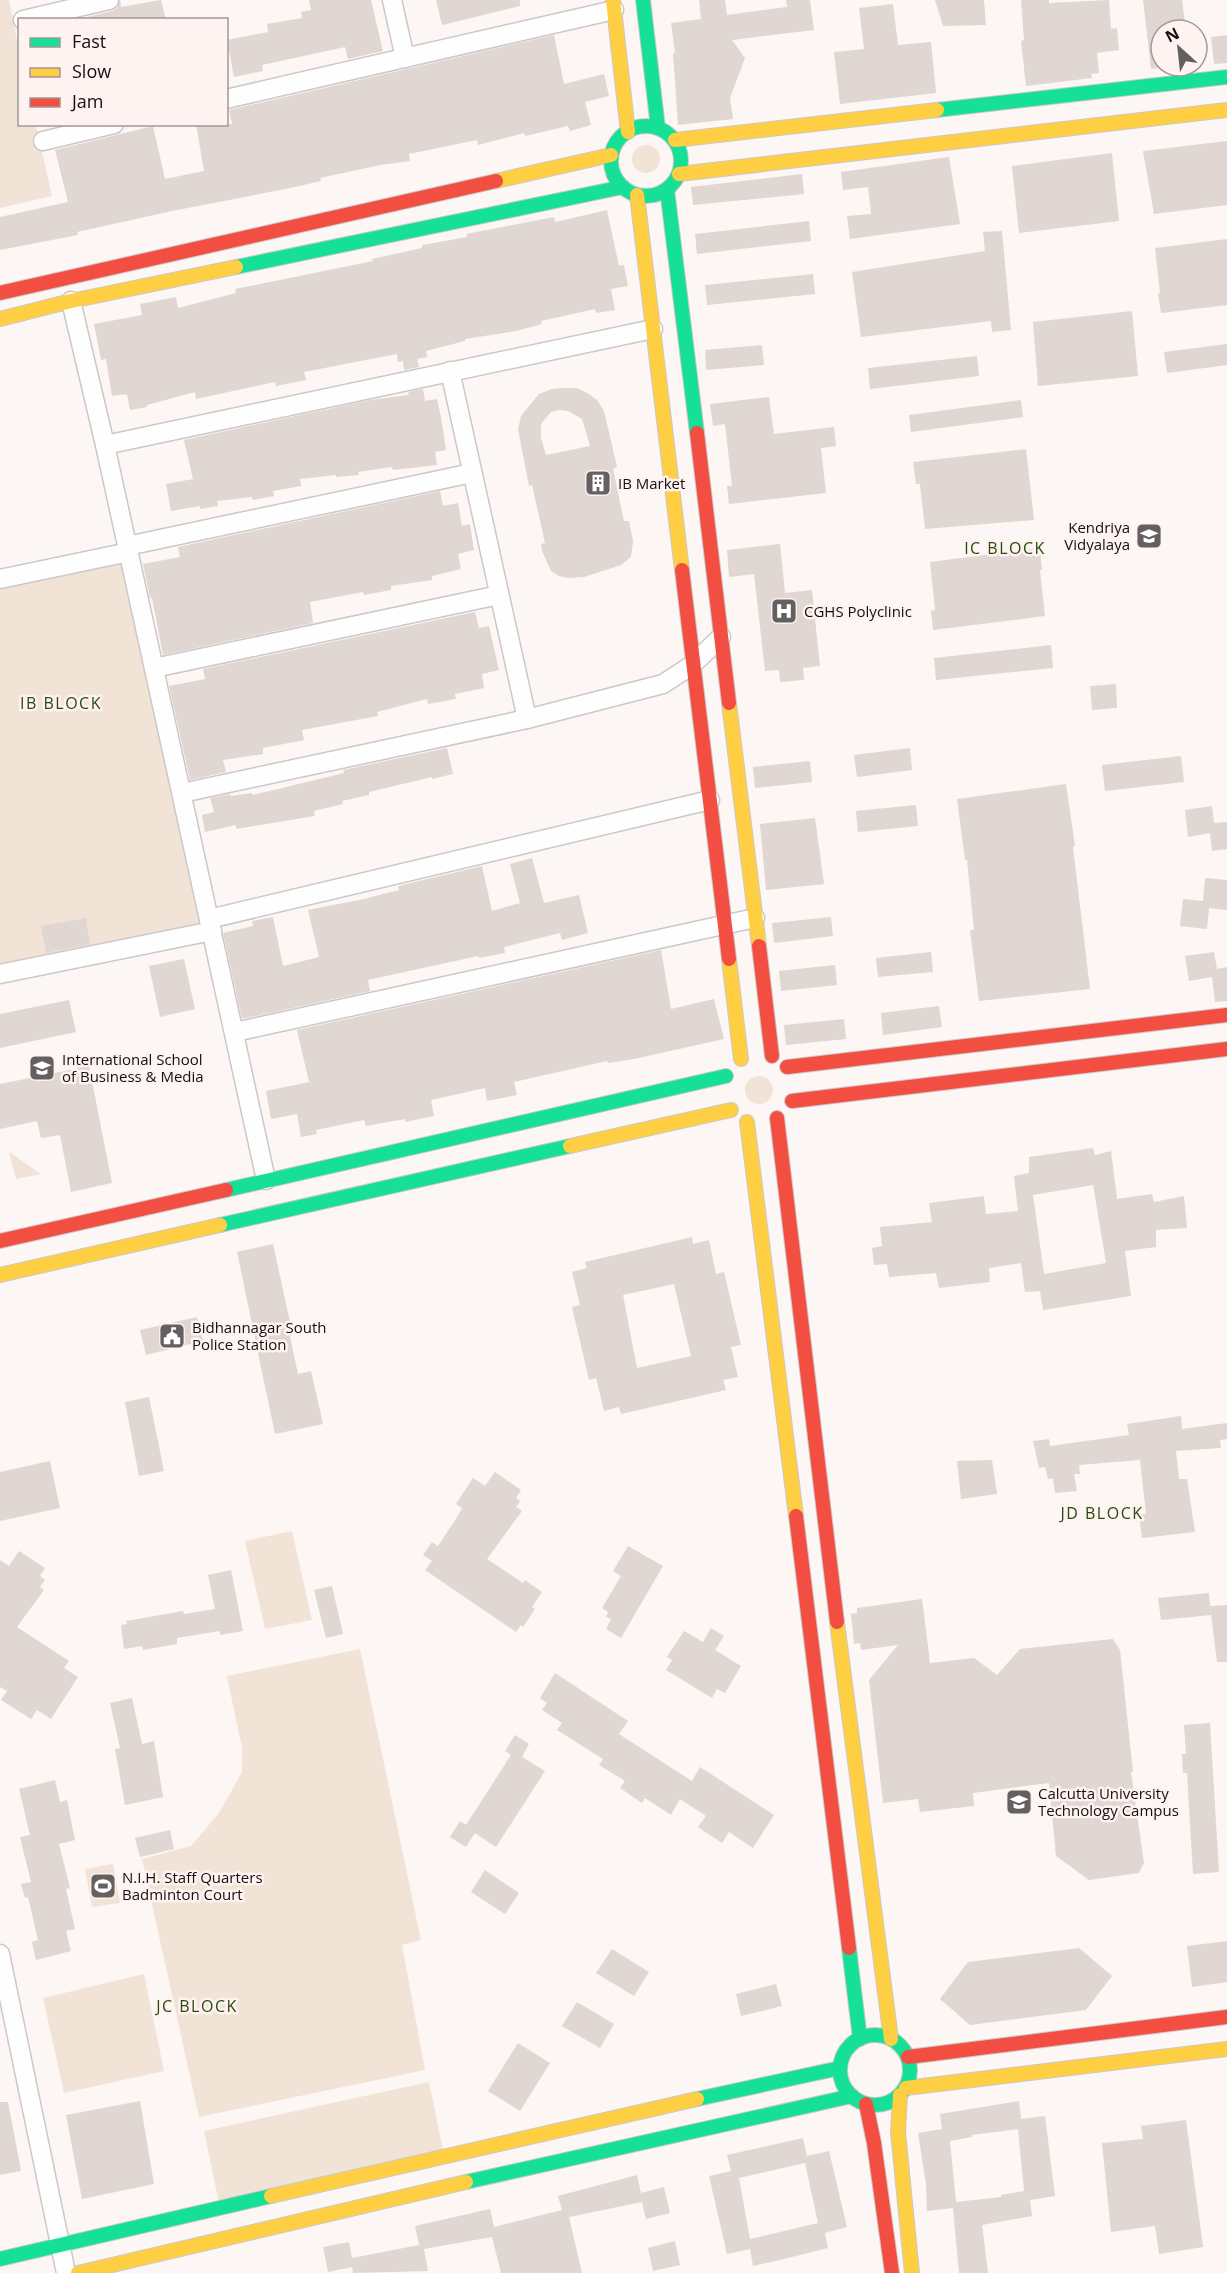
<svg xmlns="http://www.w3.org/2000/svg" width="1227" height="2273" font-family="'Open Sans',sans-serif">
<rect width="100%" height="100%" fill="#fcf6f5"/>
<g fill="#f2e3d7">
<polygon points="0,0 9,0 19,50 20,124 36,125 52,196 0,208"/>
<circle cx="646" cy="159" r="14"/>
<polygon points="125,554 203,924 0,967 0,583"/>
<circle cx="759" cy="1090" r="14"/>
<polygon points="9,1152 41,1174 16,1179"/>
<polygon points="292,1531 312,1620 265,1629 245,1541"/>
<polygon points="360,1649 421,1940 402,1945 425,2070 199,2117 142,1859 191,1846 219,1813 242,1772 242,1748 227,1676"/>
<polygon points="113,1864 120,1903 92,1907 85,1869"/>
<polygon points="144,1974 164,2071 64,2093 43,1998"/>
<polygon points="429,2082 443,2150 219,2203 204,2131"/>
</g>
<g fill="#e0d6d2" fill-rule="evenodd">
<polygon points="120,0 121,7 161,0 166,20 75,20 112,11 117,8"/>
<polygon points="309,0 371,0 383,51 348,59 345,47 262,65 263,71 234,77 227,40 268,32 267,24 302,18 301,12 311,10"/>
<polygon points="436,0 520,0 520,6 442,25"/>
<polygon points="699,0 725,0 727,15 787,7 786,0 810,0 814,30 732,40 745,58 730,98 733,119 678,125 673,53 675,53 671,23 701,19"/>
<polygon points="935,0 984,0 986,25 943,26"/>
<polygon points="1021,0 1049,0 1049,3 1109,0 1111,29 1117,28 1119,50 1097,53 1099,73 1091,74 1092,78 1026,86 1021,41 1024,40"/>
<polygon points="1143,0 1182,0 1186,30 1161,30 1161,68 1151,69"/>
<polygon points="893,4 898,45 931,42 936,93 840,104 834,52 864,49 859,8"/>
<polygon points="554,35 564,84 604,74 609,96 585,102 591,125 570,131 568,126 525,136 524,133 478,145 477,140 409,154 410,161 380,165 320,178 321,181 290,188 172,211 77,232 78,235 0,250 0,217 68,202 55,150 153,126 165,179 204,171 196,124 232,124 229,110"/>
<polygon points="1227,35 1227,63 1214,64 1211,37"/>
<polygon points="1227,141 1227,205 1154,214 1143,151"/>
<polygon points="1112,153 1119,221 1019,233 1012,166"/>
<polygon points="949,157 960,224 850,239 847,216 871,214 868,187 843,190 841,172"/>
<polygon points="802,174 804,194 693,205 691,187"/>
<polygon points="607,210 619,266 624,265 628,286 611,289 615,310 596,313 595,309 541,321 542,324 516,331 465,339 465,341 426,351 427,357 417,359 419,367 404,370 403,361 398,362 397,354 304,372 306,380 276,386 275,382 196,399 195,392 147,405 147,407 130,410 127,394 112,396 106,359 101,360 94,324 142,315 140,304 176,297 178,308 236,293 235,289 373,261 372,259 422,248 422,245 467,237 466,234 554,217 555,222"/>
<polygon points="809,221 811,241 697,254 695,234"/>
<polygon points="1002,231 1011,330 992,332 991,321 861,337 852,272 985,251 983,232"/>
<polygon points="1227,239 1227,305 1161,313 1158,293 1160,293 1155,248"/>
<polygon points="813,274 815,294 707,305 705,285"/>
<polygon points="1132,311 1138,376 1038,386 1033,322"/>
<polygon points="1227,344 1227,365 1167,373 1164,352"/>
<polygon points="762,345 764,365 706,370 705,350"/>
<polygon points="977,356 979,376 870,389 868,368"/>
<path d="M564,388H577L589,394L597,400L604,411L617,467L613,469L624,521H629L633,541L631,557L621,565L584,577L569,578L559,576L551,571L542,551L541,544L545,543L532,485L529,486L518,429L521,416L539,394L552,389ZM559,410L568,411L582,419L590,446L546,455L541,438V424L551,412Z"/>
<polygon points="423,389 425,401 437,399 441,417 446,450 435,452 437,465 393,470 392,467 358,472 359,475 336,477 336,475 300,479 301,486 273,491 274,496 253,500 252,497 217,501 218,506 200,509 200,506 171,511 166,484 193,479 184,440 370,400 409,395 408,392"/>
<polygon points="769,397 774,434 834,427 836,446 821,448 826,493 729,504 727,486 732,486 725,424 713,426 710,404"/>
<polygon points="1021,400 1023,417 911,432 909,415"/>
<polygon points="1026,449 1034,520 925,529 920,484 916,484 913,462"/>
<polygon points="440,491 443,506 458,503 462,526 470,524 474,550 458,554 461,569 432,576 432,580 391,586 391,590 364,595 363,592 310,602 313,623 163,655 152,598 150,598 143,564 180,557 178,547"/>
<polygon points="780,544 785,593 812,590 820,666 803,668 804,680 780,682 779,670 765,671 754,574 729,577 727,550"/>
<polygon points="1040,548 1042,570 1040,570 1045,616 933,630 931,611 935,610 930,562"/>
<polygon points="475,612 479,628 489,626 499,670 482,674 484,688 455,694 456,699 428,704 427,699 377,712 378,716 302,730 304,740 263,748 263,754 223,760 226,772 190,780 169,686 205,679 203,669"/>
<polygon points="1051,645 1053,668 936,680 934,658"/>
<polygon points="1116,684 1117,708 1092,710 1090,686"/>
<polygon points="447,748 453,774 432,779 432,777 369,792 369,795 342,801 343,804 314,811 315,816 236,829 236,825 205,832 202,815 214,812 210,798 230,794 231,796 252,793 253,795 344,773 343,770"/>
<polygon points="910,748 912,770 857,777 854,755"/>
<polygon points="1181,756 1184,782 1105,791 1102,765"/>
<polygon points="810,761 812,782 755,788 753,767"/>
<polygon points="1066,784 1075,846 1073,847 1090,989 979,1001 970,930 974,930 967,860 965,860 957,799"/>
<polygon points="916,805 918,826 858,832 856,811"/>
<polygon points="1212,806 1214,823 1227,822 1227,849 1212,851 1210,833 1188,837 1185,810"/>
<polygon points="815,818 824,884 766,890 760,824"/>
<polygon points="532,858 544,903 579,895 588,933 562,940 560,933 504,947 505,953 479,958 478,956 368,980 370,991 242,1019 223,933 253,926 252,921 273,917 283,966 319,957 308,910 364,899 399,890 398,886 482,866 492,911 520,903 510,864"/>
<polygon points="1205,878 1227,880 1227,910 1209,908 1207,929 1180,926 1183,899 1203,901"/>
<polygon points="831,917 833,936 774,943 772,923"/>
<polygon points="86,918 90,944 46,953 41,926"/>
<polygon points="661,950 671,1009 714,999 724,1039 634,1059 608,1063 607,1061 514,1082 517,1095 487,1101 485,1088 431,1100 434,1116 405,1122 405,1119 366,1126 364,1120 316,1130 317,1134 301,1137 297,1114 271,1119 266,1091 309,1082 297,1030"/>
<polygon points="931,952 933,972 878,977 876,958"/>
<polygon points="1214,952 1217,969 1227,967 1227,1001 1215,1002 1212,977 1189,981 1185,956"/>
<polygon points="184,959 195,1009 160,1017 149,966"/>
<polygon points="835,965 837,985 781,991 779,971"/>
<polygon points="69,1000 76,1032 0,1048 0,1014"/>
<polygon points="939,1006 942,1027 883,1035 881,1013"/>
<polygon points="844,1019 846,1039 786,1045 784,1025"/>
<polygon points="89,1066 112,1183 71,1192 60,1135 41,1138 37,1121 0,1129 0,1084"/>
<path d="M1093,1148L1095,1155L1111,1151L1117,1199L1152,1194L1154,1202L1184,1196L1187,1228L1156,1230V1247L1125,1251L1131,1296L1043,1310L1040,1291L1025,1292L1021,1263L989,1268L990,1282L939,1288L936,1273L889,1277L887,1264L874,1265L872,1248L882,1246L880,1227L932,1222L929,1203L984,1196L986,1214L1018,1211L1014,1176L1029,1173V1157ZM1093,1185L1106,1263L1044,1274L1033,1195Z"/>
<path d="M692,1237L693,1244L709,1240L716,1274L724,1272L741,1345L731,1347L738,1377L723,1380L726,1390L621,1414L619,1407L604,1411L596,1378L589,1380L572,1307L580,1305L572,1272L587,1268L585,1262ZM674,1284L691,1356L637,1368L623,1295Z"/>
<polygon points="273,1244 292,1331 289,1332 298,1374 311,1371 323,1424 275,1434 237,1252"/>
<polygon points="197,1317 203,1341 146,1355 140,1330"/>
<polygon points="149,1397 164,1471 139,1476 125,1402"/>
<polygon points="1181,1416 1182,1429 1227,1423 1227,1439 1220,1440 1221,1448 1176,1451 1179,1479 1187,1479 1195,1532 1142,1538 1139,1515 1146,1514 1140,1460 1079,1465 1080,1474 1074,1474 1077,1491 1055,1493 1053,1478 1048,1479 1045,1467 1039,1468 1033,1441 1049,1439 1050,1446 1129,1435 1127,1424"/>
<polygon points="992,1460 997,1494 961,1499 957,1461"/>
<polygon points="50,1461 60,1508 0,1521 0,1472"/>
<polygon points="495,1472 521,1490 516,1498 520,1501 516,1507 522,1511 487,1559 523,1583 525,1580 542,1592 532,1607 535,1609 523,1627 521,1625 516,1632 425,1570 432,1561 423,1555 432,1542 438,1546 459,1514 462,1508 456,1504 473,1478 485,1486"/>
<polygon points="628,1546 663,1566 621,1638 606,1629 611,1619 606,1617 608,1612 602,1608 621,1576 613,1571"/>
<polygon points="19,1551 45,1568 40,1576 45,1580 40,1587 44,1590 17,1627 69,1661 64,1668 78,1677 51,1719 37,1710 31,1719 1,1700 7,1691 0,1687 0,1560 9,1566"/>
<polygon points="231,1570 243,1631 220,1635 220,1631 177,1638 177,1644 143,1650 142,1646 124,1649 121,1625 127,1624 126,1621 183,1611 184,1614 215,1609 208,1575"/>
<polygon points="332,1586 343,1634 326,1638 314,1590"/>
<polygon points="1209,1593 1211,1615 1161,1620 1158,1598"/>
<polygon points="922,1599 930,1663 974,1658 997,1675 1020,1649 1113,1639 1120,1650 1133,1772 1131,1772 1144,1863 1139,1873 1089,1880 1056,1856 1049,1783 973,1793 974,1806 920,1812 918,1799 883,1803 869,1680 898,1645 861,1650 860,1643 854,1644 851,1614 857,1613 857,1608"/>
<polygon points="1227,1605 1227,1662 1217,1662 1210,1606"/>
<polygon points="711,1628 724,1636 715,1650 741,1666 725,1693 717,1689 712,1698 666,1670 672,1660 667,1657 684,1631 703,1642"/>
<polygon points="555,1673 628,1721 619,1734 692,1781 700,1767 774,1815 753,1848 729,1832 722,1843 698,1827 706,1816 680,1799 671,1815 645,1798 642,1803 620,1788 625,1781 599,1765 603,1759 557,1730 562,1723 542,1710 547,1703 540,1698"/>
<polygon points="132,1698 142,1744 154,1741 163,1797 125,1805 115,1749 120,1748 110,1703"/>
<polygon points="1210,1723 1219,1872 1193,1874 1187,1773 1183,1773 1182,1754 1186,1754 1184,1725"/>
<polygon points="515,1735 529,1744 522,1757 545,1771 496,1847 475,1833 466,1847 450,1837 460,1821 466,1825 511,1755 505,1751"/>
<polygon points="55,1780 60,1802 67,1800 75,1840 59,1844 70,1888 66,1889 75,1929 66,1931 71,1951 36,1960 32,1942 38,1940 28,1897 25,1898 21,1884 31,1882 20,1837 30,1835 19,1789"/>
<polygon points="170,1830 174,1849 140,1857 135,1838"/>
<polygon points="485,1870 519,1893 505,1914 471,1892"/>
<polygon points="1227,1941 1227,1982 1192,1987 1187,1946"/>
<polygon points="1079,1948 1112,1976 1086,2010 970,2025 940,1999 968,1962"/>
<polygon points="612,1949 649,1972 634,1996 596,1973"/>
<polygon points="776,1984 782,2006 741,2016 736,1994"/>
<polygon points="577,2002 614,2024 600,2048 562,2026"/>
<polygon points="518,2043 550,2063 520,2111 488,2091"/>
<polygon points="140,2101 154,2184 82,2199 66,2115"/>
<path d="M1019,2101L1021,2119L1045,2116L1055,2196L1030,2200L1032,2216L982,2225L988,2273H959L953,2208L927,2211L926,2184L918,2133L942,2129L940,2114ZM1018,2129L1024,2191L1001,2195V2197L956,2202L950,2141L972,2137V2135Z"/>
<polygon points="0,2102 8,2102 21,2171 0,2175"/>
<polygon points="1186,2120 1203,2247 1159,2254 1155,2226 1111,2232 1102,2143 1143,2139 1141,2126"/>
<path d="M803,2138L807,2156L829,2151L847,2227L825,2233L828,2248L788,2258L753,2266L750,2249L727,2254L709,2176L731,2171L727,2155ZM805,2163L818,2223L750,2239L739,2178Z"/>
<polygon points="637,2175 641,2193 664,2187 670,2213 646,2219 642,2202 569,2217 582,2273 501,2273 492,2237 424,2249 428,2271 353,2273 352,2267 328,2272 323,2247 349,2242 352,2258 419,2245 415,2226 490,2209 494,2227 562,2210 558,2196"/>
<polygon points="675,2241 680,2265 653,2271 648,2248"/>
</g>
<g fill="none" stroke-linecap="round" stroke-linejoin="round">
<defs>
<g id="street">
<polyline points="392,0 405,58"/>
<polyline points="23,20 109,0"/>
<polyline points="226,99 614,10"/>
<polyline points="43,141 114,124"/>
<polyline points="71,301 105,445 266,1180"/>
<polyline points="450,371 527,719"/>
<polyline points="105,445 653,329"/>
<polyline points="127,546 472,473"/>
<polyline points="0,579 129,552"/>
<polyline points="154,668 499,595"/>
<polyline points="182,793 527,719 663,684 692,665 721,637"/>
<polyline points="209,919 710,800"/>
<polyline points="0,974 212,931"/>
<polyline points="235,1032 755,918"/>
<polyline points="0,1954 66,2273"/>
</g>
<g id="fast">
<polyline points="643,0 658,128"/>
<polyline points="937,110 1227,77"/>
<circle cx="646" cy="161" r="35"/>
<polyline points="667,189 697,433"/>
<polyline points="236,267 623,187"/>
<polyline points="226,1190 726,1076"/>
<polyline points="220,1225 570,1146"/>
<polyline points="849,1948 860,2039"/>
<circle cx="875" cy="2070" r="35"/>
<polyline points="697,2099 840,2068"/>
<polyline points="466,2182 852,2096"/>
<polyline points="0,2259 271,2196"/>
</g>
<g id="slow">
<polyline points="613,0 628,132"/>
<polyline points="675,140 937,110"/>
<polyline points="679,174 1227,110"/>
<polyline points="496,181 611,155"/>
<polyline points="637,195 682,570"/>
<polyline points="0,319 71,301 236,267"/>
<polyline points="729,703 759,946"/>
<polyline points="729,959 741,1059"/>
<polyline points="747,1122 796,1516"/>
<polyline points="570,1146 731,1110"/>
<polyline points="0,1275 220,1225"/>
<polyline points="837,1622 891,2039"/>
<polyline points="906,2088 1227,2049"/>
<polyline points="900,2095 898,2132 912,2273"/>
<polyline points="271,2196 697,2099"/>
<polyline points="78,2273 466,2182"/>
</g>
<g id="jam">
<polyline points="0,293 496,181"/>
<polyline points="697,433 729,703"/>
<polyline points="682,570 729,959"/>
<polyline points="759,946 772,1056"/>
<polyline points="787,1067 1227,1015"/>
<polyline points="792,1101 1227,1049"/>
<polyline points="777,1118 837,1622"/>
<polyline points="0,1241 226,1190"/>
<polyline points="796,1516 849,1948"/>
<polyline points="908,2057 1227,2017"/>
<polyline points="866,2104 874,2143 892,2273"/>
</g>
</defs>
<use href="#street" stroke="#cdc8c8" stroke-width="21"/>
<use href="#fast" stroke="#cdc8c8" stroke-width="16"/>
<use href="#slow" stroke="#cdc8c8" stroke-width="16"/>
<use href="#jam" stroke="#cdc8c8" stroke-width="16"/>
<use href="#street" stroke="#fffefe" stroke-width="18"/>
<use href="#fast" stroke="#16e098" stroke-width="14"/>
<use href="#slow" stroke="#ffcf43" stroke-width="14"/>
<use href="#jam" stroke="#f24e42" stroke-width="14"/>
</g>
<defs>
<symbol id="building-square" viewBox="-11 -11 22 22"><rect x="-9" y="-9" width="18" height="18" rx="4" fill="#656060" stroke="#fff3f2"/><path d="M-4-6H4V6H1V3H-1V6H-4ZM-2.5-4.3h1.7v1.8h-1.7ZM.8-4.3h1.7v1.8H.8ZM-2.5-1h1.7V.8h-1.7ZM.8-1h1.7V.8H.8Z" fill="#fff"/></symbol>
<symbol id="school-square" viewBox="-11 -11 22 22"><rect x="-9" y="-9" width="18" height="18" rx="4" fill="#656060" stroke="#fff3f2"/><path d="M0-5L7-2L0 1L-7-2ZM-4 1L0 2.5L4 1V4Q0 6-4 4Z" fill="#fff"/></symbol>
<symbol id="hospital-square" viewBox="-11 -11 22 22"><rect x="-9" y="-9" width="18" height="18" rx="4" fill="#656060" stroke="#fff3f2"/><path d="M-5-5h3v3.5h4V-5h3V5h-3V1.5h-4V5h-3Z" fill="#fff"/></symbol>
<symbol id="university-square" viewBox="-11 -11 22 22"><rect x="-9" y="-9" width="18" height="18" rx="4" fill="#656060" stroke="#fff3f2"/><path d="M0-5L7-2L0 1L-7-2ZM-4 1L0 2.5L4 1V4Q0 6-4 4Z" fill="#fff"/></symbol>
<symbol id="civic-square" viewBox="-11 -11 22 22"><rect x="-9" y="-9" width="18" height="18" rx="4" fill="#656060" stroke="#fff3f2"/><path d="M-.6-6.5H3V-4.5H.6V-3L4-1V1h2V6H-6V1h2V-1L-.6-3ZM-1.2 2.5V6h2.4V2.5Z" fill="#fff"/></symbol>
<symbol id="stadium-square" viewBox="-11 -11 22 22"><rect x="-9" y="-9" width="18" height="18" rx="4" fill="#656060" stroke="#fff3f2"/><path d="M0-5a6.5 5 0 1 0 0 10a6.5 5 0 1 0 0-10ZM-3.5-1.8h7v3.6h-7Z" fill="#fff"/></symbol>
</defs>
<g fill-rule="evenodd">
<use href="#building-square" x="583" y="468" width="30" height="30"/>
<use href="#school-square" x="1134" y="521" width="30" height="30"/>
<use href="#hospital-square" x="769" y="596" width="30" height="30"/>
<use href="#university-square" x="27" y="1053" width="30" height="30"/>
<use href="#civic-square" x="157" y="1321" width="30" height="30"/>
<use href="#university-square" x="1004" y="1787" width="30" height="30"/>
<use href="#stadium-square" x="88" y="1871" width="30" height="30"/>
</g>
<g text-anchor="middle" dominant-baseline="central" stroke-width="5" stroke-linejoin="round" paint-order="stroke">
<g font-size="15" fill="#14100f" stroke="#fff3f2" text-anchor="start">
<text x="618" y="483">IB Market</text>
<text x="1130" y="527" text-anchor="end">Kendriya<tspan x="1130" dy="17">Vidyalaya</tspan></text>
<text x="804" y="611">CGHS Polyclinic</text>
<text x="62" y="1059">International School<tspan x="62" dy="17">of Business &amp; Media</tspan></text>
<text x="192" y="1327">Bidhannagar South<tspan x="192" dy="17">Police Station</tspan></text>
<text x="1038" y="1793">Calcutta University<tspan x="1038" dy="17">Technology Campus</tspan></text>
<text x="122" y="1877">N.I.H. Staff Quarters<tspan x="122" dy="17">Badminton Court</tspan></text>
</g>
<g font-size="16" letter-spacing="1.5" fill="#264b0b" stroke="#fff3f2">
<text x="1005" y="548">IC BLOCK</text>
<text x="61" y="703">IB BLOCK</text>
<text x="1102" y="1513">JD BLOCK</text>
<text x="197" y="2006">JC BLOCK</text>
</g>
</g>
<rect x="18" y="18" width="210" height="108" fill="#fff3f2" stroke="#a19897" stroke-width="1.5"/>
<rect x="30" y="38" width="30" height="9" fill="#16e098" stroke="#a19897" stroke-width="1.5"/>
<text x="72" y="48" font-size="18" fill="#14100f">Fast</text>
<rect x="30" y="68" width="30" height="9" fill="#ffcf43" stroke="#a19897" stroke-width="1.5"/>
<text x="72" y="78" font-size="18" fill="#14100f">Slow</text>
<rect x="30" y="98" width="30" height="9" fill="#f24e42" stroke="#a19897" stroke-width="1.5"/>
<text x="72" y="108" font-size="18" fill="#14100f">Jam</text>
<g transform="translate(1179 48) rotate(333)"><circle r="28" fill="#fff3f2" stroke="#a19897" stroke-width="1.5"/>
<path d="M0-4.5L10 22L0 15L-10 22Z" fill="#656060"/>
<text y="-9" font-size="16" font-weight="bold" text-anchor="middle" fill="#14100f">N</text>
</g>
</svg>
